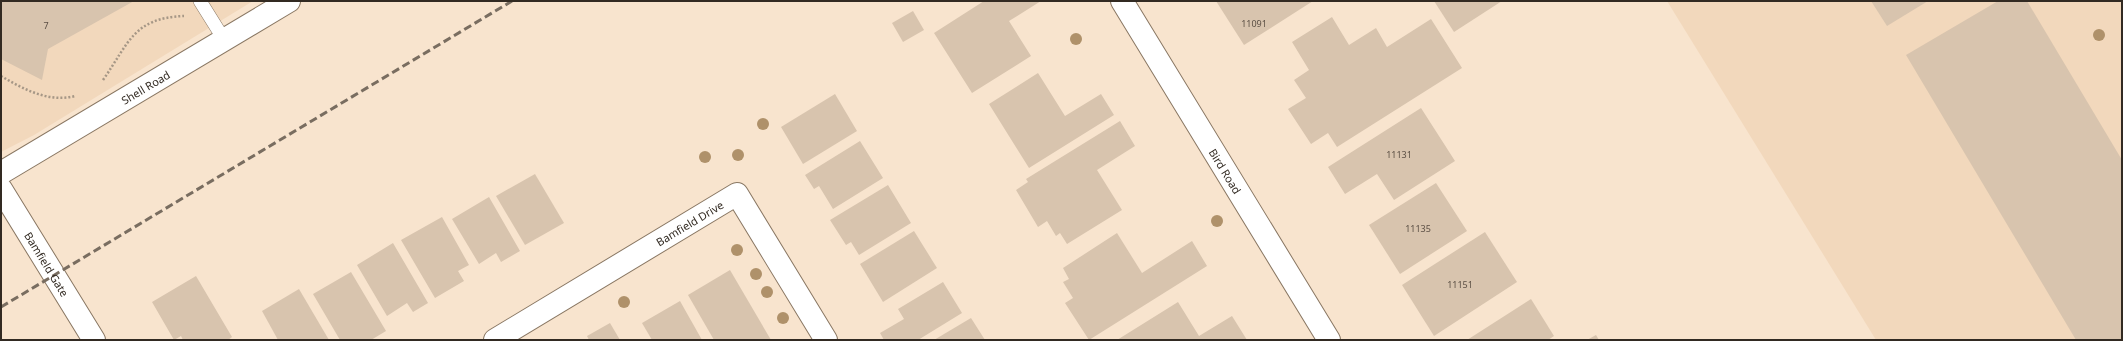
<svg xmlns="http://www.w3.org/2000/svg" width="2123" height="341" font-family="'Noto Sans',sans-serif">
<rect width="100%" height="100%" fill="#f8e4ce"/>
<g fill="#f2d8bc">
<polygon points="1,1 253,1 34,135 1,152"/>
<polygon points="1667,1 2122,1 2122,340 1876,340"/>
</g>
<g fill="#d8c4ae">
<polygon points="1,1 134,1 48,49 42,80 1,59"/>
<polygon points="984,1 1041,1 1009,21 1031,56 972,93 934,33"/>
<polygon points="1216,1 1313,1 1244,45"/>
<polygon points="1434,1 1502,1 1454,32"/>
<polygon points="1871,1 1928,1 1887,26"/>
<polygon points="1998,1 2027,1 2122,160 2122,340 2076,340 1906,55"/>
<polygon points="913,11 924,30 903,42 892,23"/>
<polygon points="1332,17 1349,45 1376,28 1387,47 1431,19 1462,68 1337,147 1328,133 1311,144 1288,109 1306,98 1294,80 1309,70 1292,42"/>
<polygon points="1038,73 1065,116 1101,94 1114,115 1029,168 989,104"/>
<polygon points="835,94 857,131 803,164 781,127"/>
<polygon points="1421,108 1455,161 1394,200 1377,174 1345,194 1328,167"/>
<polygon points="1120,121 1135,146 1097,170 1122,210 1067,244 1060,233 1056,236 1047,221 1038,227 1016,190 1028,182 1026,179"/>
<polygon points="860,141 883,178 833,209 819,186 814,189 805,175"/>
<polygon points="535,174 564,223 525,245 496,196"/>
<polygon points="1436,183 1467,231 1400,274 1369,225"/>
<polygon points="888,185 911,223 859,255 851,242 846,245 830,220"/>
<polygon points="489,197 520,251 501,262 496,253 479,264 452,219"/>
<polygon points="442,217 469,265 458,271 464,281 435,298 401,240"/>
<polygon points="914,231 937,268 883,302 860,264"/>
<polygon points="1485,232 1517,282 1434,336 1402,285"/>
<polygon points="1117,233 1142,273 1192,241 1207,266 1089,340 1065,303 1073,298 1063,282 1069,279 1063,268"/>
<polygon points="393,243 428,303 413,312 407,303 387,316 357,265"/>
<polygon points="730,270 771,340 714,340 688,295"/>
<polygon points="351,272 386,331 371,340 340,340 313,294"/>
<polygon points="196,276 232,337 228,340 183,340 181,336 174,340 152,302"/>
<polygon points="943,282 962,313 918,340 884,340 880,333 904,319 898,309"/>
<polygon points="299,289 329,340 278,340 262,311"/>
<polygon points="1531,299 1554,336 1548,340 1467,340"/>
<polygon points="680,301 702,340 652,340 642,323"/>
<polygon points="1178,302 1199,336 1232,316 1247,340 1117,340"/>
<polygon points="971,318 985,340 934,340"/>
<polygon points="610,323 620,340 589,340 587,336"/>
<polygon points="1596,335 1599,340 1587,340"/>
</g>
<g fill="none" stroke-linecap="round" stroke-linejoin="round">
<defs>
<polyline id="lane" points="200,1 225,41"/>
<g id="street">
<path id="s1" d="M1122,1L1329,340"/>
<path id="s2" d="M1,189L94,340"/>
<path id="s3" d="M495,340L737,194L826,340"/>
</g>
<g id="secondary">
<path id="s4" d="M1,173L289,1"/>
</g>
</defs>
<use href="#lane" stroke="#897763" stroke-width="14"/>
<use href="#street" stroke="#897763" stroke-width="24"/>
<use href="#secondary" stroke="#897763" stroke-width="24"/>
<g stroke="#a69786" stroke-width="2.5" stroke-dasharray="2 2" stroke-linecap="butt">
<path d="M1,76C23,89 49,103 75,96"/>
<path d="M103,80C129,43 133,18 184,16"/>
</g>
<use href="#lane" stroke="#fff" stroke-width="13"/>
<use href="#street" stroke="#fff" stroke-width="22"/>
<use href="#secondary" stroke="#fff" stroke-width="22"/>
<polyline stroke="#796d60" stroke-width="3" stroke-dasharray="8 4" stroke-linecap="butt" points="1,307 512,1"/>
</g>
<g fill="#af916a">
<circle cx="2099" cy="35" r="6"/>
<circle cx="1076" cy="39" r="6"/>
<circle cx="763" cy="124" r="6"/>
<circle cx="738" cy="155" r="6"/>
<circle cx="705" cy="157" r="6"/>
<circle cx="1217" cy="221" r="6"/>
<circle cx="737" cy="250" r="6"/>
<circle cx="756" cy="274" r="6"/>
<circle cx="767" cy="292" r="6"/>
<circle cx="624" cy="302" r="6"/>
<circle cx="783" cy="318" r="6"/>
</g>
<g text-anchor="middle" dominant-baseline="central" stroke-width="3.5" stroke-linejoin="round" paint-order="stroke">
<g font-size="9" fill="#5c5045">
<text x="1254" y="23">11091</text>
<text x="46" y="25">7</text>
<text x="1399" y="154">11131</text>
<text x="1418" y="228">11135</text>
<text x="1460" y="284">11151</text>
</g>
<g font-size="11" fill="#322a22" stroke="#fcf4eb">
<text stroke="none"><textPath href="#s4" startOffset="168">Shell Road</textPath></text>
<text stroke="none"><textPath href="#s1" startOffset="199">Bird Road</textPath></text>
<text stroke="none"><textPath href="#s3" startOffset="227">Bamfield Drive</textPath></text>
<text stroke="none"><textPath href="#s2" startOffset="88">Bamfield Gate</textPath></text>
</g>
</g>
<rect width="2123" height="341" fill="none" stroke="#322a22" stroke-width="4"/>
</svg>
